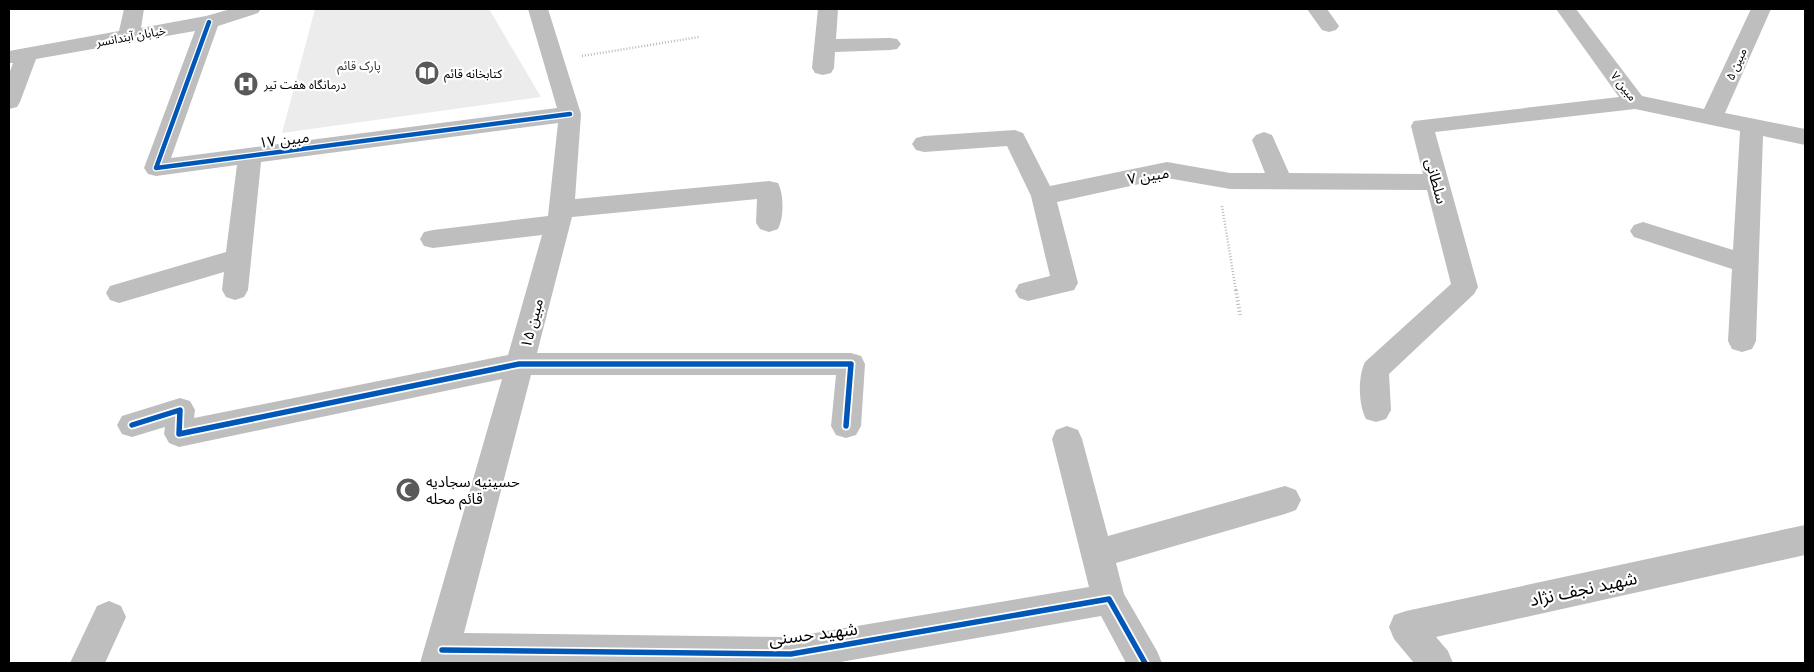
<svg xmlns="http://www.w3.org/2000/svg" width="1814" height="672" font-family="'Noto Sans','Noto Sans Arabic',sans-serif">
<rect width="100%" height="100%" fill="#fff"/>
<polygon fill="#ececec" points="315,9 489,9 541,97 282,133"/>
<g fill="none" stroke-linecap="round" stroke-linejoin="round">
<g stroke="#b9b9b9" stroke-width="2.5" stroke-dasharray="1 2" stroke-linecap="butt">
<polyline points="582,56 699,37"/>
<polyline points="1222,206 1236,291"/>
</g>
<polyline stroke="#b9b9b9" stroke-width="4" stroke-dasharray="1 2.5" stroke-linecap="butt" points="1236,290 1240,315"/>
<g fill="#bebebe" fill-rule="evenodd">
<path d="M124,9H144L141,28L206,16L231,9H261L258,13L218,26L171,158L557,108L528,9H548L581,114L575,199L769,181L778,183C784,194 784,218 778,229L769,232L760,229L756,223L757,199L572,217L537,353H851L861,356L865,364L861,426L856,435L846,438L836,435L831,426L836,375H531L464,633L791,637L1089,587L1052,439L1056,430L1067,426L1078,430L1082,439L1108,536L1285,486L1296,490L1301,500L1296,510L1285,514L1116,563L1124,594L1157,651L1162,663H1126L1101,616L835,663H420L502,379L179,447L169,443L164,434L165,427L132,437L122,434L117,425L122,416L180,398L190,401L195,410L194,418L508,355L542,235L433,248L424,246L420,239L424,232L433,230L548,216L558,123L261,162L248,290L244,297L235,300L226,297L222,290L224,272L119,303L110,300L106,293L110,286L226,252L237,165L156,176L148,174L144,168L195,31L36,59L20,102L17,107L9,109V74L13,63H9V51L119,31Z"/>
<polygon points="818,9 838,9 836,39 890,38 897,39 901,44 897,49 890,50 835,52 834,68 831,73 823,75 815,73 812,68"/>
<polygon points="1307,9 1327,9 1339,26 1336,30 1329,32 1322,30"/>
<path d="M1556,9H1576L1642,96L1704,109L1751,9H1771L1725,113L1805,129V145L1763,136L1756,341L1752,349L1742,352L1732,349L1728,341L1732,269L1634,237L1630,231L1634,225L1643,222L1733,250L1740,131L1635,109L1435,132L1478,287L1474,294L1389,374L1391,410L1386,419L1376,422L1366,419C1358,404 1358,376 1365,362L1451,284L1427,190L1230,189L1167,178L1057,202L1078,283L1074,290L1028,301L1019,298L1015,291L1019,284L1050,276L1031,196L1007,146L924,152L916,150L912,144L916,138L924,136L1015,130L1023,133L1050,186L1167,162L1230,173H1265L1252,140L1256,135L1264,132L1272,135L1289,173L1423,174L1411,126L1414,121L1619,97Z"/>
<polygon points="1805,525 1805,555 1436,637 1448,651 1453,663 1414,663 1394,639 1389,627 1394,615 1406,611"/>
<polygon points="109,601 121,606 126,617 105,663 70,663 97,606"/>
</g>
<defs>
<polyline id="cycleway-far1" points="209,22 156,168 570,114"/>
<g id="cycleway">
<polyline points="132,425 180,410 179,434 519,364 851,364 846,426"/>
<polyline points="442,650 791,654 1109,599 1145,663"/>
</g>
</defs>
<use href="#cycleway-far1" stroke="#fff" stroke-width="7"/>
<use href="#cycleway" stroke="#fff" stroke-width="9"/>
<use href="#cycleway-far1" stroke="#0057b8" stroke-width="4.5"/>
<use href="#cycleway" stroke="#0057b8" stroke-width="5.5"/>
</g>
<defs>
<symbol id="library-disc" viewBox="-11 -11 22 22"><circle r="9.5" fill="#595959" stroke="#fff"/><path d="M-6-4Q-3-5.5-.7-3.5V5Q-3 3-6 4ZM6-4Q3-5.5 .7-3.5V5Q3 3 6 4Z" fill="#fff"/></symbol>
<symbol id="hospital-disc" viewBox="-11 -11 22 22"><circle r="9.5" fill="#595959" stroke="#fff"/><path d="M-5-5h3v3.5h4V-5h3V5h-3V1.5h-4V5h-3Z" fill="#fff"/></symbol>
<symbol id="mosque-disc" viewBox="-11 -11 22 22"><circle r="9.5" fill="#595959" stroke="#fff"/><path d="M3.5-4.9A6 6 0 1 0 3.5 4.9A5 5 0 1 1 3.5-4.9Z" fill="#fff"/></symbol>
</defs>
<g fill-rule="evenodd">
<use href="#library-disc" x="413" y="59" width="28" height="28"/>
<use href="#hospital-disc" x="232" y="70" width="28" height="28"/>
<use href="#mosque-disc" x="394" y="476" width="28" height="28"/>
</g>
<g text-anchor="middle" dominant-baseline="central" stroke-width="4.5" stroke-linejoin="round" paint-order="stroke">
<g font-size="12" fill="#000" stroke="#fff">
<text transform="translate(131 36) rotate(-10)">خیابان آبندانسر</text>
<text transform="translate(1736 64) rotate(-66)">مبین ۵</text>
<text transform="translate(1624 86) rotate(51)">مبین ۷</text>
</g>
<g font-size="12" fill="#333" stroke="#fff">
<text x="359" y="65">پارک قائم</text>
</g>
<g font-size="12" fill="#000" stroke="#fff" text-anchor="start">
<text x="444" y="73">کتابخانه قائم</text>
<text x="264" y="84">درمانگاه هفت تیر</text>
</g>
<g font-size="15" fill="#000" stroke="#fff">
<text transform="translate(284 139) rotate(-7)">مبین ۱۷</text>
<text transform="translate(1148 175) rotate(-9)">مبین ۷</text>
<text transform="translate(1437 181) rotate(75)">سلطانی</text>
<text transform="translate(531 323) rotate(-75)">مبین ۱۵</text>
</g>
<g font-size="15" fill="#000" stroke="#fff" text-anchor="start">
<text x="426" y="481">حسینیه سجادیه<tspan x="426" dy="17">قائم محله</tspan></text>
</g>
<g font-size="18" fill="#000" stroke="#fff">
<text transform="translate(1583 588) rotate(-12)">شهید نجف نژاد</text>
<text transform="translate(813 633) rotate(-7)">شهید حسنی</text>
</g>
</g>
<rect width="1814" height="672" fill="none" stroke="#000000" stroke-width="20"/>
</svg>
